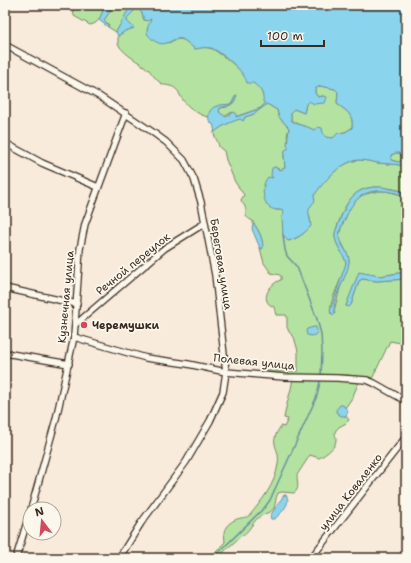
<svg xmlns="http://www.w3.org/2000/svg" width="411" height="563" font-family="'Shantell Sans',sans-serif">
<rect width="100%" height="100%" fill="#f8ebdc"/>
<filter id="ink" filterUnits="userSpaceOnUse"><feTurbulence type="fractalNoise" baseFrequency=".025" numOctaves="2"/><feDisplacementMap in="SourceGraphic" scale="8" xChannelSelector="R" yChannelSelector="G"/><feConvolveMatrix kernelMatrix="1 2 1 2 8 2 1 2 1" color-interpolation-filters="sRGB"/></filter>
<g filter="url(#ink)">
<g fill="#b4e2a1" stroke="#788660">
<path d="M70,5H103C104,13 99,24 90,25L74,16L73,10Z"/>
<polygon points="105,5 132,5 116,32 108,27 109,25 104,20 108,13"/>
<path d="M135,9H138L142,13L144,20L151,19L169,43C181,35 186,41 195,49L204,47L213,49L227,59L239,69L246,77L260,88L266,103L261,108L235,117L236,115L232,112L224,117L219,112L220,108L227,107L234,102V99L231,104C221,106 211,104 208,117C198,115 186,106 181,97C179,94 179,91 176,89C172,85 166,86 162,84C156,80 153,75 149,70C139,61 125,56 118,44V36L125,31L134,28L127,21V18Z"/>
<path d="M320,86L335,89L338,92L337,104C347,111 354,115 352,128L345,132L338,133L333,138H327C317,127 301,129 291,120V112L294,109L304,113L306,104L309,101L323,96L318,97L315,93V89Z"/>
<path d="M267,104L277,110L279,117L289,128L287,136L289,148L284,155L285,168L280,170L275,167L273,178L270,179L276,210H282L284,213L283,235L288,241C299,238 311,231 310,218C309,215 308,214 308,211C308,207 312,204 315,201L313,196C323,182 341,161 359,160C365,160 372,162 378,163C387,164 397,164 406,166V192C375,184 354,182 341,216C339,222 336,228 335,234C334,244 344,253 346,263C344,276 327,303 331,314L334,311L340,288L345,275L349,261L347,253L339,237L341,228L351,205L362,195L378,191H386L406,196V272L380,276L359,273L346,306L351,305L359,281L362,279L377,281L406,279V344L390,341L372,379C351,373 328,375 307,375C294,375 280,373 267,372L266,371H298V351L294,337L289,332L287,327V316L286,315H276L274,307C258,301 270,283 281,280V276L280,275L271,273L264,263L260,248L262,249C264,240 259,231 254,224H253V221C242,216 248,215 245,207C244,204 242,203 241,200L244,195L235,182L226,160L224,151L219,147C218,140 213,136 214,131H215C223,125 231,122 240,118L243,121L245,117L254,114Z"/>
<path d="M396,153H399C402,156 403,158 401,161L398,162L391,160V155Z"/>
<path d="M293,379L336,380L359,382L352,398L345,408L343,405L336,412L341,415L346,416L349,420C346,425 339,425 336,430C334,433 336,436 336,439C337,447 325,455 319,458L310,455L297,475C297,482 300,489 294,493L282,492L278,493C275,499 276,503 274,508C271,513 265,513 261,516C252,521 250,532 241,536L217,558H209L225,542C225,539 224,535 224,532C225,525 234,519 241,518C245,517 246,518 250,515C262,500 275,485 278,464C281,447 267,445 281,426L284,427L288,419L284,418C286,404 291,392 293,379Z"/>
</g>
<g fill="#8bd4ed" stroke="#6b909a" fill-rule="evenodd">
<polygon points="103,5 105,5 111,10 104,20 109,26 108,27 99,20 104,8"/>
<path d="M131,5H406V166C397,164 387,164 378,163C372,162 365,160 359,160C341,161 323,182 314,196L315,201C305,211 310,214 311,226C304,234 298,238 288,241L283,235L282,217L284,213L282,210C278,210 272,210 269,207C262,201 261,184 268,177L273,178L271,175L272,168L275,167L280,170L285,168L284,155L285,150L289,148L287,145L289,128L279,117L277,110L267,104L254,114L245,117L243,121L240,119C231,122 223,125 215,132L213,124L210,123C207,116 209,108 217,106C221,104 226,105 231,104L236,95H237C233,108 230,104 220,108L219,112L226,117L234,112L236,113V117L261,108L265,103L263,102C264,93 260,88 253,83H247C245,72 222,52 211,48C205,47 201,48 195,49C191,46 186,41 182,39C171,36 166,51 152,39C150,37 147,35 147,31C147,27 150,23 151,19L147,21L144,20L142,13L138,9L135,10L127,18V21L134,28L125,31L118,36L116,32ZM320,86L335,89L338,92L337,104C347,111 354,115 352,128L345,132L338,133L333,138L326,137L323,133L322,128L318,127L314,130C306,125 298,126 291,120V112L294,109L304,113L306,104L309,101L314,104L325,103L327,97L323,96L318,97L315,93V89ZM396,153H399C402,156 403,158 401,161L398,162L391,160V155Z"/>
<path d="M374,187H382L406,192V196C379,187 358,187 346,217C343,223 339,230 339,237C340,246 350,252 349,262C348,277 330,299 335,314L333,315L330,311L346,263C344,254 336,246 335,237C334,232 338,226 339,222C347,203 351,190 374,187Z"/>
<path d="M253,224H254C259,231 263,239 263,248L262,249L260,248L252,229Z"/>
<polygon points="359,272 380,276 406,272 406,279 377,281 362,279 359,281 351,305 349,307 346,306 347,303"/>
<polygon points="314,327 316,327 317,334 312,336 307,335 306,331 307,329"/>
<polygon points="340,405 343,405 348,411 346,416 341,416 336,412 336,410"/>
<path d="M284,495H286C292,503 281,513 275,519H271L270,516Z"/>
</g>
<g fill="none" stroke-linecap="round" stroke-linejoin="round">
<g stroke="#6b909a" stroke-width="1.5">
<polyline points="283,235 285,250 287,256 297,267 317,319 321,334 322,351 321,375"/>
<polyline points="213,558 265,507 270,500 317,396 320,381"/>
</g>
<defs>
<g id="minor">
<polyline points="5,45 99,96 151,131 166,142 184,160 194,179 201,202 215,275 226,372 223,392 210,421 186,462 141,523 119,558"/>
<polyline points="5,143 42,163 98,187"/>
<polyline points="5,288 77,304"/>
<polyline points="76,324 165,248 205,223"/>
<polyline points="74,337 146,358 188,364 226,372 284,377 337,378 367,380 374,383 406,401"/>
<polyline points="5,353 69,364"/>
<polyline points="31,509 56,419 74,337 80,249 85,224 126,113"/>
<polyline points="16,558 30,512"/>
<polyline points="311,558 406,437"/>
</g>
</defs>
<use href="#minor" stroke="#3b2a1e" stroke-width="8"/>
<use href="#minor" stroke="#fbf7ec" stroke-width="5.5"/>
</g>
</g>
<circle fill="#d1495b" stroke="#fbf7ec" stroke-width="1.5" cx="84" cy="325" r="4"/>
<g text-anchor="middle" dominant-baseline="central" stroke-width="3.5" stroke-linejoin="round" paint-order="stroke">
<g font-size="11" fill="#3b2a1e" stroke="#fbf7ec">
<text transform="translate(133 264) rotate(-39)">Речной переулок</text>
<text transform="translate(221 264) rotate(81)">Береговая улица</text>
<text transform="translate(66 297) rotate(-85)">Кузнечная улица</text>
<text transform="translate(254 362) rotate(6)">Полевая улица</text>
<text transform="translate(351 492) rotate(-52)">улица Коваленко</text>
</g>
<g font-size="11" font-weight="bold" fill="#3b2a1e" stroke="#fbf7ec" text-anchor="start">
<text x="92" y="325">Черемушки</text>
</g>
</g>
<rect width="411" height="563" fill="none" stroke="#fbf7ec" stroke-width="20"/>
<rect x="10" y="10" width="391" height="543" fill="none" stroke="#3b2a1e" stroke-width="1.5" filter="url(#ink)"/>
<g transform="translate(42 521) rotate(344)"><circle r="19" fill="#fbf7ec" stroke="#aea59a"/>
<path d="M0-3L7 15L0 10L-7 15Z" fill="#d1495b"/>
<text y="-6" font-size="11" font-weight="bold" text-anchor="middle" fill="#3b2a1e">N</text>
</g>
<path d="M261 40v6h63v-6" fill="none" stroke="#3b2a1e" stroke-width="2"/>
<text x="267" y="40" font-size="12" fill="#3b2a1e" stroke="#fbf7ec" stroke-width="3" paint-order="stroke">100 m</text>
</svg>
